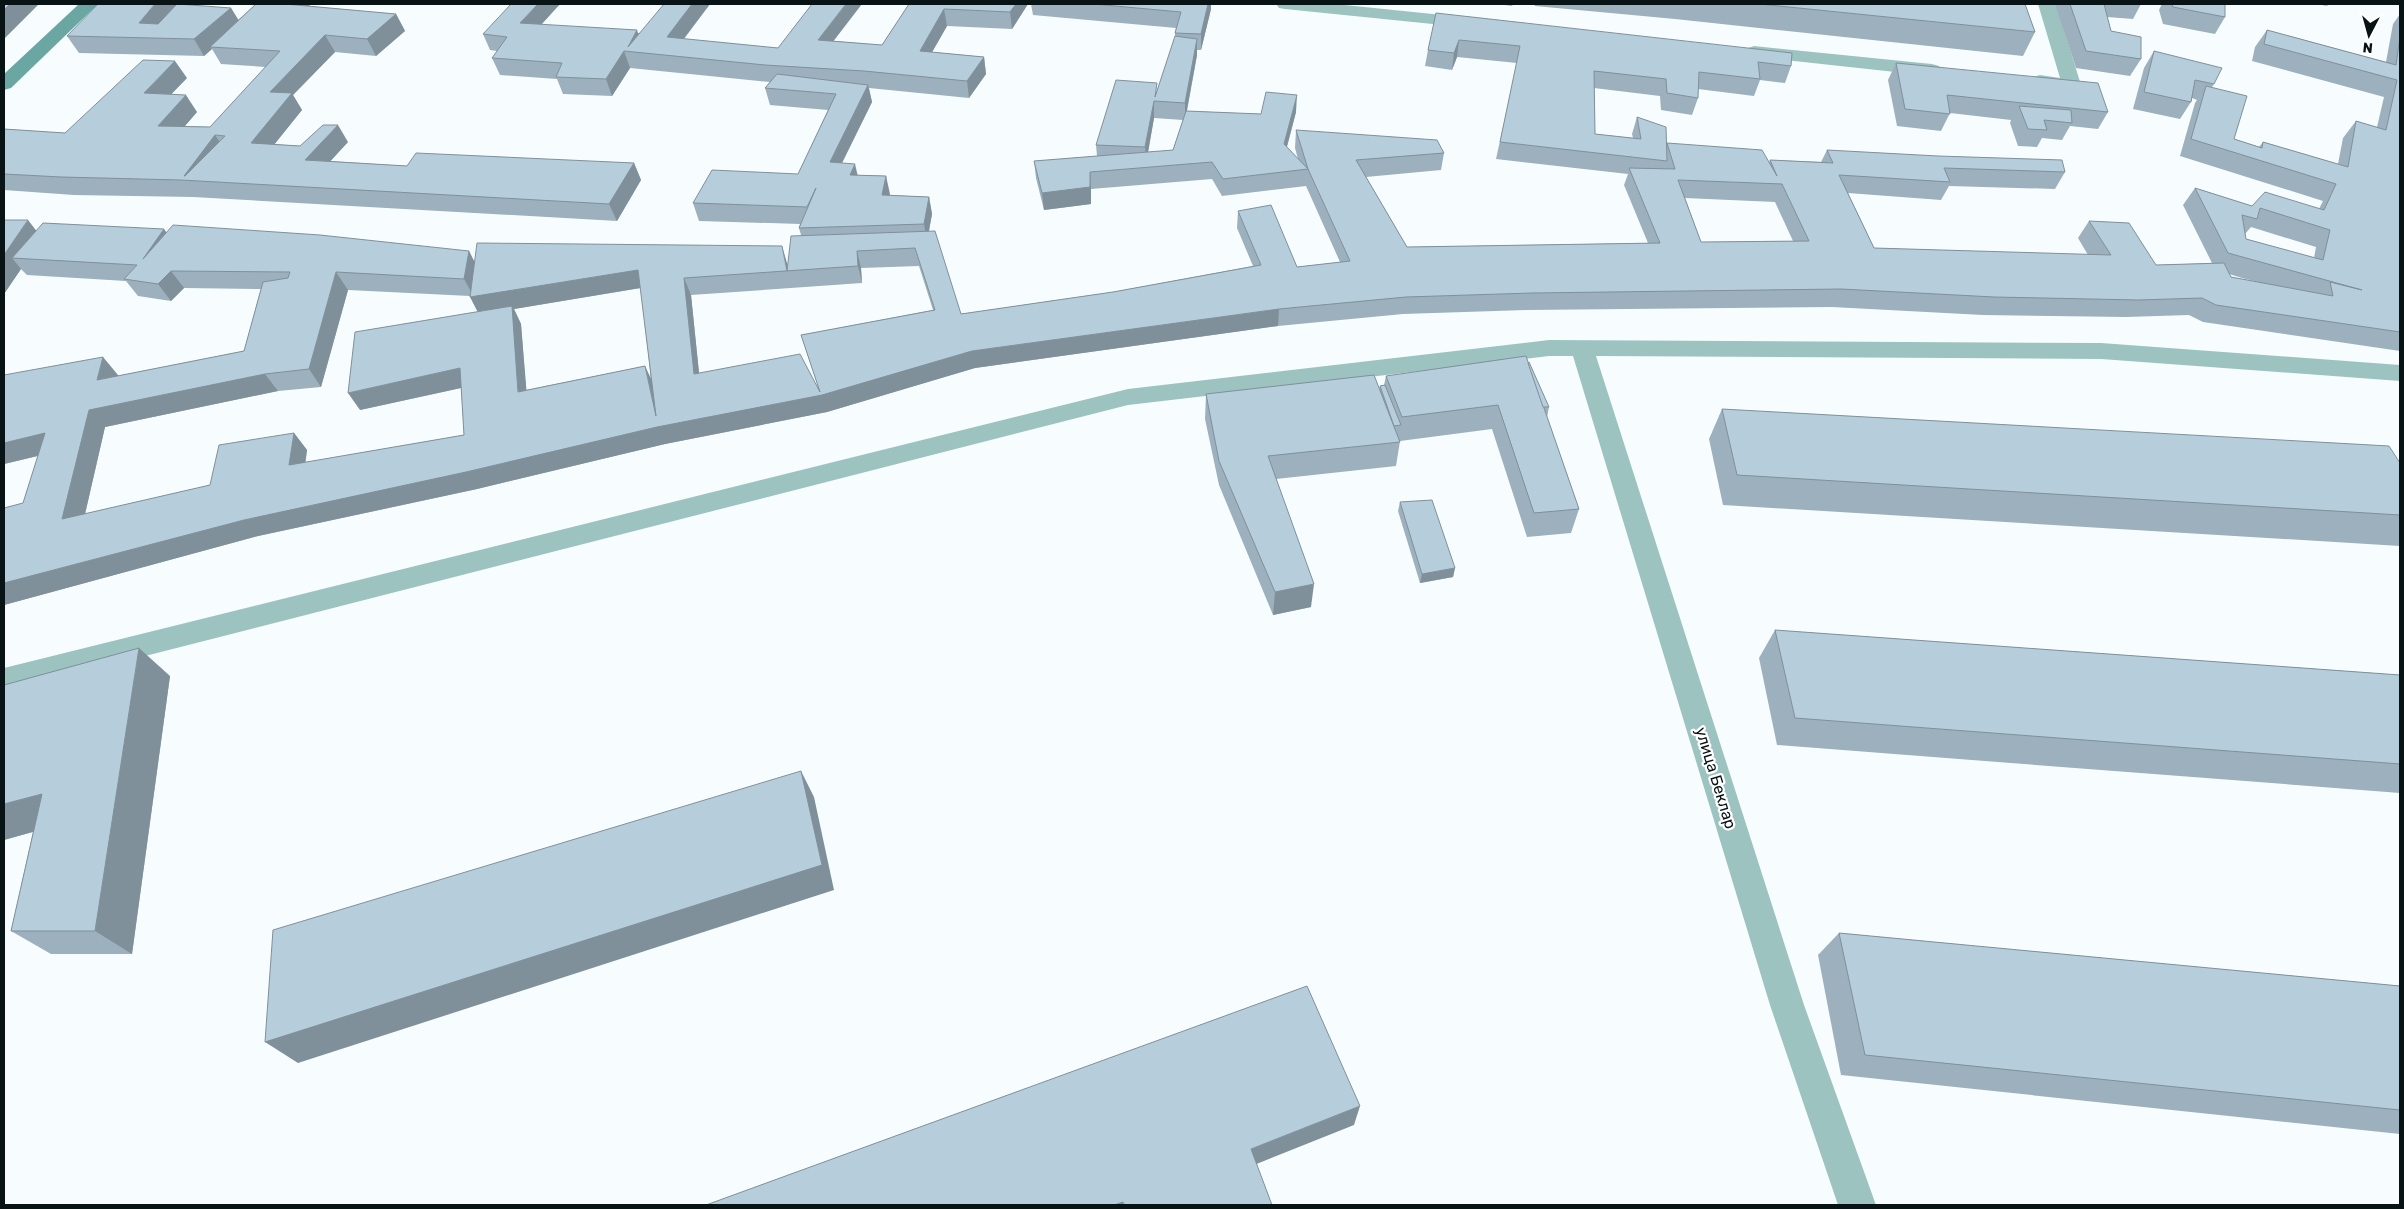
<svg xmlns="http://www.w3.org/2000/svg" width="2404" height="1209" font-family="Rubik,sans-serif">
<rect width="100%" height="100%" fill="#f7fdfe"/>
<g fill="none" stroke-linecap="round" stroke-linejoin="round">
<g fill="#9dc3c0" fill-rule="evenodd">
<polygon points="1276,4 1335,4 1472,18 1478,19 1481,23 1478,27 1472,28 1285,9 1279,8"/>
<path d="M2038,4H2056L2081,85L2079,89C2065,92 2047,88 2033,85L2031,81L2033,77L2040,75L2060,78Z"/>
<polygon points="1754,46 1932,64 1939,66 1941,70 1939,74 1932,76 1748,56 1745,52 1748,48"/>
<polygon points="1549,340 2101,343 2400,365 2400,381 2101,359 1596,356 1804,1005 1876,1205 1838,1205 1770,1005 1573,356 1549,356 1128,405 4,692 4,668 1128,389"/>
</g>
<polygon fill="#6ba7a2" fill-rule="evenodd" points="79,4 98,4 11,88 4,90 4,74"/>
</g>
<g fill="#9db0bd" fill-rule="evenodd">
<polygon points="256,4 311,4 308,6 396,14 405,31 376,56 335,52 293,95 302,110 274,144 300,146 348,142 330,161 407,166 634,163 641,180 617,221 193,197 74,195 4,190 4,129 65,133 187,78 171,94 197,112 185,126 210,127 266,67 221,64 212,49 204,56 79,53 67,36 231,8 238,20"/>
<path d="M560,4L541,25L639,33L710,4L684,39L778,48L834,41L882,45L909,4H1028L1012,29L947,26L932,52L984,57L986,74L969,98L869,88L872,102L842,163L858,175L886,176L889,195L929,197L932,214L929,231L961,314L1113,292L1253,266L1237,228L1238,211L1297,267L1340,262L1306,186L1222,196L1212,179L1091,189V204L1044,210L1036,178L1034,161L1097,156L1096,145L1157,91L1175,38V33L1176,28L1033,15L1031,4H1211V9L1201,50H1197V55L1187,111L1261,114L1296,112L1287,147L1298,159L1295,148L1296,130L1444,153L1441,170L1366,177L1407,247L1648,243L1624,185L1628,174L1496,159L1517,63L1457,57L1452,70L1425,66L1428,50L1436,13L1791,66L1785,83L1760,80L1754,96L1698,89V98L1692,115L1661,110L1660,96L1594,88L1595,134L1633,138L1632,134L1637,117L1667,144L1769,163L1770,160L1821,162L1827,150L2065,172L2055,189L1949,186L1941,200L1848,193L1874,248L2088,255L2078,238L2089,221L2156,265L2212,263L2183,205L2195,188L2252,206L2319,209L2323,201L2180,156L2195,103L2197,100L2192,98L2191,102L2180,119L2133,109L2144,68L2154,51L2214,84L2212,87L2234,139L2259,147L2263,142L2338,164L2343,138L2356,121L2377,127L2384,97L2252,61L2255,47L2267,30L2386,62L2393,24L2400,14V351L2203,322L2189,315L2126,317L1983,315L1832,307L1527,310L1403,314L1278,326L975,368L827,412L665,444L477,489L258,536L4,605V508L23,503L38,456L4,464V375H118L117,376L244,351L261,289L184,288L171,301L138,296L126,281L27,275L21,269L4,294V220L36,231L166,232L469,251L474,261L788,266L801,235L799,228L800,224L699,221L693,203L798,174L828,110L770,105L765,88L770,82L630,68L612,96L563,94L557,79L500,75L492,58L497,51L490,50L483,34ZM1154,118L1183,120L1173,150L1148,152ZM1685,198L1775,202L1793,241L1701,242ZM2251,227L2316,247L2314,258L2246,239L2245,234ZM919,266L933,310L801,335L819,389L699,373L691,295L862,283L861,268ZM2229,274L2242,278L2258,282L2231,277ZM641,288L651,380L645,366L526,390L521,324L514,309ZM348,290L470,296L478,312L360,410L461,388L464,435L305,463L307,450L294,433L210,485L85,514L105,427L278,391L321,387Z"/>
<polygon points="1497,4 1513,4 1512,6"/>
<polygon points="1534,4 2025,4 2035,32 2023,56 1675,19 1535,6"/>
<polygon points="2055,4 2141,4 2133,19 2107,17 2111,31 2141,59 2130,76 2076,68"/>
<polygon points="2162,4 2225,4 2225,17 2215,34 2163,24 2159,10"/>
<polygon points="2316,4 2329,4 2327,6"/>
<polygon points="1896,63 2108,112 2098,129 2070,126 2062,140 2042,138 2037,147 2018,146 2010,123 2011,120 1950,113 1941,131 1897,126 1888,80"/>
<polygon points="1386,376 1549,407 1547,417 1579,509 1571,533 1527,537 1492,429 1400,441 1396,466 1276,479 1311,607 1273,615 1219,485 1205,419 1206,394 1379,389 1380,386 1384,385"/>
<polygon points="1722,409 2400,463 2400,546 1723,505 1709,439"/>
<polygon points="1400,502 1455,568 1453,577 1420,583 1398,511"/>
<polygon points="1775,630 2400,675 2400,793 1777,745 1759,658"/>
<polygon points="170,676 132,954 51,954 11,931 33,832 4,840 4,685"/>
<polygon points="1839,933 2400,986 2400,1134 1841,1075 1818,955"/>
</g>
<g fill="#7f909a">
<polygon points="10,4 39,4 4,39 4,10"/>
<polygon points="155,4 179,4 152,38 139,23"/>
<polygon points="285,4 311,4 294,21"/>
<polygon points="538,4 560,4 527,40 520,23"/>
<polygon points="692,4 710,4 672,54 667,37"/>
<polygon points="846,4 862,4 822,56 818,40"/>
<polygon points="1016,4 1028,4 1012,29 1010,12"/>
<polygon points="1208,4 1211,4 1211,9 1201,50 1201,34"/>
<polygon points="231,8 241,24 210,47 212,49 204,56 194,39"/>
<polygon points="944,9 947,26 923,68 920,51"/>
<polygon points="396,14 405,31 376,56 367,39"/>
<polygon points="637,30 643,47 628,47"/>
<polygon points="325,35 335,52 293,95 302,110 262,160 251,143 270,92"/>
<polygon points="1197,39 1197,55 1185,120 1185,103"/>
<polygon points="1459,40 1457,57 1452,70 1454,53"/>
<polygon points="624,51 630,68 612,96 606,79"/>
<polygon points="984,57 986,74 969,98 967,81"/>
<polygon points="175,61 187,78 156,110 144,93"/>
<polygon points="868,85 872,102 834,179 830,162"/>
<polygon points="186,95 197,112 170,143 158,126"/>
<polygon points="1297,95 1296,112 1283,161 1284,144"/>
<polygon points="1154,101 1154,118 1146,164 1145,147"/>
<polygon points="338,125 348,142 316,177 305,160"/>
<polygon points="215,135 227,153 205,181 184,176"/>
<polygon points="634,163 641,180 617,221 609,204"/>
<polygon points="855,164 859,181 850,175"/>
<polygon points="1090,172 1091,189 1091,204 1044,210 1042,193"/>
<polygon points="886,176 890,194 886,212 882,195"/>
<polygon points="929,197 932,214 927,241 924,224"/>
<polygon points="28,220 42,238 12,258 21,269 4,294 4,255"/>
<polygon points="164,229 177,247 143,259"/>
<polygon points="782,246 787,263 789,271 787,271"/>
<polygon points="469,251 478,269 638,270 646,287 514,309 521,324 528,409 470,297 474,297 464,279"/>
<polygon points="857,251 861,268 862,283 858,266"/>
<polygon points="171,271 184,288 171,301 158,284"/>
<polygon points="336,272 348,290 321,387 309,369"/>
<polygon points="684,278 691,295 701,392 694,374"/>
<polygon points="1279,309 1278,326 975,368 827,412 665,444 477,489 258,536 4,605 4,583 244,520 656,416 645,366 653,383 662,426 972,351"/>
<polygon points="103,357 118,375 112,397 97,380"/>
<polygon points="460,368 470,386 360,410 348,393"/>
<polygon points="265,374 278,391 105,427 80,536 62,519 89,410"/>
<polygon points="45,433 62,450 4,464 4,443"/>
<polygon points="294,433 307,450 303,482 289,465"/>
<polygon points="1455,568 1453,577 1420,583 1422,574"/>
<polygon points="1314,584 1311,607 1273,615 1275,592"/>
<polygon points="139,648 170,676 132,954 95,931"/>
<polygon points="801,771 814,797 834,890 298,1063 265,1042"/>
<polygon points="42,794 78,819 4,840 4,804"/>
<polygon points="1360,1106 1354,1125 1249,1167 1251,1149"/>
<polygon points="1123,1202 1124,1205 1114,1205"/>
</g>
<g fill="#b6cddc" stroke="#7f909a" fill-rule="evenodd">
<polygon points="4,4 10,4 4,10"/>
<polygon points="98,4 155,4 139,23 158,24 177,4 231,8 194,39 67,36"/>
<path d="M256,4H285L396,14L367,39L325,35L270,92L292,93L251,143L300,146L323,125H338L305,160L407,166L416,153L634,163L609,204L181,180L61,177L4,174V129L65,133L143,60L175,61L144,93L186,95L158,126L210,127L280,51L210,47ZM215,135L225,136L185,176H184Z"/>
<polygon points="511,4 538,4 520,23 637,30 628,47 664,4 692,4 667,37 778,48 812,4 846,4 818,40 882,45 909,4 1016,4 1010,12 944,9 920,51 984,57 967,81 864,71 765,65 624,51 606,79 556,77 562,63 492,58 507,37 483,34"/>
<polygon points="1093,4 1208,4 1201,34 1175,33 1181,12"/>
<polygon points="1759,4 2025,4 2035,32"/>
<polygon points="2070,4 2104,4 2111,31 2141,37 2141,59 2086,51"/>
<polygon points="2172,4 2225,4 2225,17 2173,7"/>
<polygon points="1436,13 1792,53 1791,66 1758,62 1760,79 1699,72 1698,98 1667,93 1666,79 1594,71 1595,134 1641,139 1637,117 1666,127 1667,161 1500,142 1520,46 1459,40 1454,53 1428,50"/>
<path d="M2267,30L2396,65L2400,37V332L2216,305L2202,298L2138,300L1994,297L1841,289L1532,293L1406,297L1279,309L972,351L822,395L657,427L466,472L244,520L4,583V508L23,503L45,433L4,443V375L103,357L97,380L244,351L263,282L288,278L290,272L171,271L158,284L124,279L137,265L12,258L43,223L164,229L143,259L173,225L320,235L469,251L464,279L336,272L309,369L265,374L89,410L62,519L210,485L219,445L294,433L289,465L464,435L460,368L348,393L355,332L512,306L518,392L645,366L656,416L638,270L470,297L477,243L782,246L787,271L791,236L935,231L961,314L1113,292L1261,265L1238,211L1271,205L1297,267L1350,261L1308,169L1223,179L1212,162L1090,172V187L1042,193L1034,161L1173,150L1186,111L1261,114L1266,92L1297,95L1284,144L1308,169L1296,130L1437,140L1444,153L1356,160L1407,247L1660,243L1629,168L1675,169L1667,143L1762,150L1777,176L1770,160L1833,163L1827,150L1938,156L2062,160L2065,172L1944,168L1950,182L1839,175L1874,248L2111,255L2089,221L2129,223L2156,265L2224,263L2231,277L2333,296L2330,282L2362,290L2228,253L2195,188L2252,206L2265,192L2324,210L2336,184L2191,139L2206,86L2247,96L2234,139L2262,148L2263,142L2348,167L2356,121L2386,130L2397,80L2264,44ZM1678,180L1782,184L1809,241L1701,242ZM2260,208L2330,230L2323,260L2246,239L2242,215L2257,219ZM915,248L935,310L801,335L820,392L800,354L694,374L684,278L858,266L857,251Z"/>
<polygon points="1175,36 1197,39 1185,103 1154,101 1145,147 1096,145 1116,80 1157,83 1155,97"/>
<polygon points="2154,51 2222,68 2214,84 2195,80 2191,102 2144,92"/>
<polygon points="1896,63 2098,83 2108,112 1947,95 1950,114 1905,109"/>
<polygon points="777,74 868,85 830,162 855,164 850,175 886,176 882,195 929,197 924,224 799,228 816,188 807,207 693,203 712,170 798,174 836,94 765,88"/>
<polygon points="2019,106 2071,110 2072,123 2044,120 2047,130 2028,129"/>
<polygon points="4,220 28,220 4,255"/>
<polygon points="1526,356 1579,509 1534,513 1498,405 1402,417 1386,376"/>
<polygon points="1529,362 1549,407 1543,407 1528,363"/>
<polygon points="1374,375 1400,442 1268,456 1314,584 1275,592 1219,461 1206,394"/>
<polygon points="1385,385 1401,425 1394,426 1380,386"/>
<polygon points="1722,409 2389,446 2400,463 2400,515 1737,475"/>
<polygon points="1432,500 1455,568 1422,574 1400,502"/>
<polygon points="1775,630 2400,675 2400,764 1795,718"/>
<polygon points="139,648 95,931 11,931 42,794 4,804 4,685"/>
<polygon points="801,771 822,865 265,1042 273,930"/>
<polygon points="1839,933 2400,986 2400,1110 1865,1055"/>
<polygon points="1307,986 1360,1106 1251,1149 1272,1205 1125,1205 1123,1202 1114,1205 706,1205"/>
</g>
<g text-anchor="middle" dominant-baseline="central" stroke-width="4.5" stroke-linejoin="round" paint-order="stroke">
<g font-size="16" fill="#081315" stroke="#fff">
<text transform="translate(1716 778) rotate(73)">улица Беклар</text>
</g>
</g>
<rect width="2404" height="1209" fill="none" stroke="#081315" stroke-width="10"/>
<g transform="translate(2369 35) rotate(186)" stroke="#ffffff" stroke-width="4" paint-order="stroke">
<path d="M0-4L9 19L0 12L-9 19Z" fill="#081315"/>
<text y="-8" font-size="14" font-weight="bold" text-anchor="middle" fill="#081315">N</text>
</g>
</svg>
